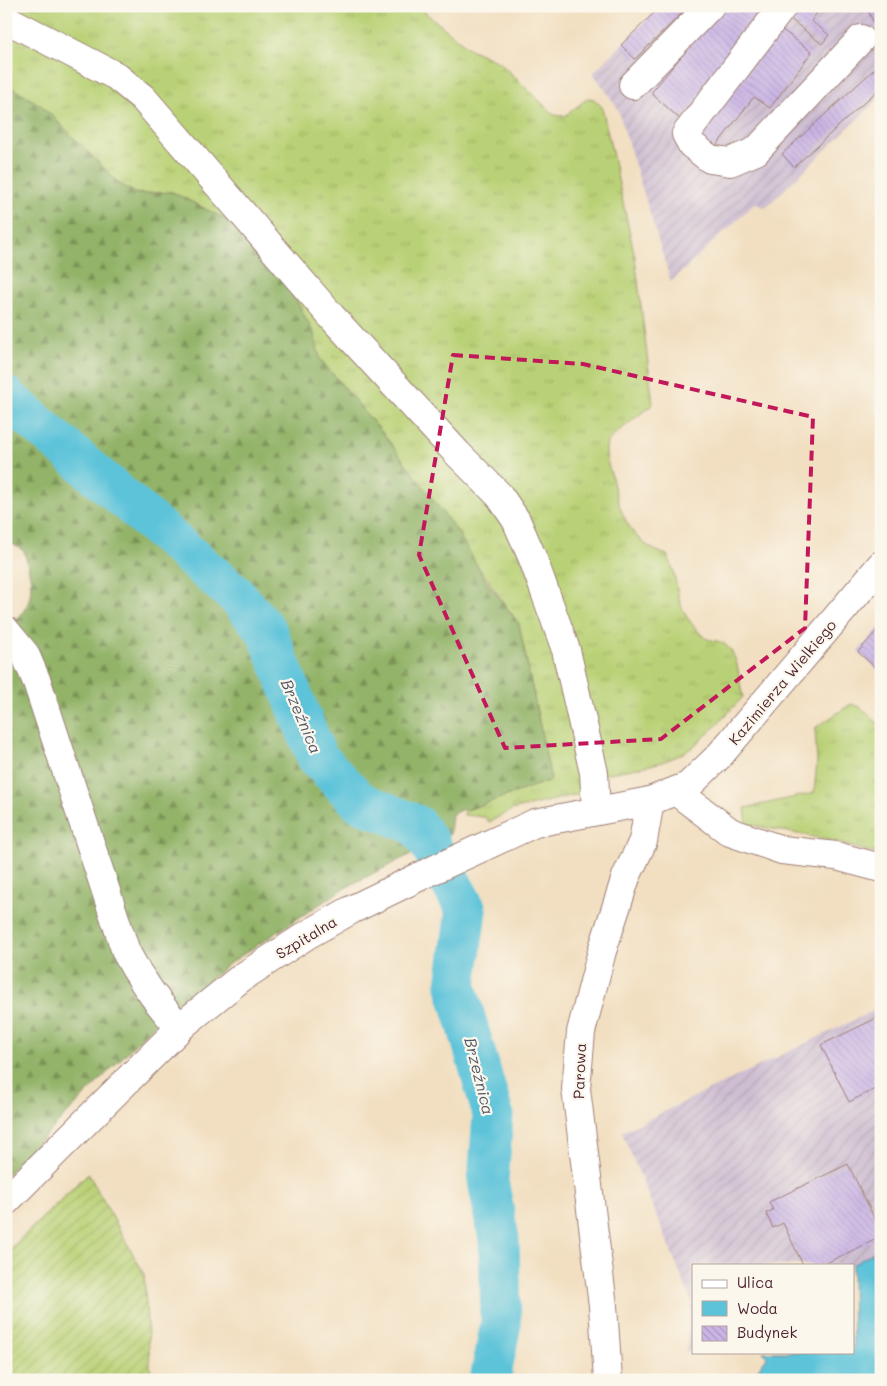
<svg xmlns="http://www.w3.org/2000/svg" width="887" height="1386" font-family="Mali,sans-serif">
<defs>
<pattern id="industrial-furrows" width="10" height="10" patternUnits="userSpaceOnUse" patternTransform="scale(1.25)"><rect width="10" height="10" fill="#cebed1"/><path d="M-1 1l2-2M0 10L10 0M9 11l2-2" fill="none" stroke="#b2a3b4"/></pattern>
<pattern id="grass-tufts" width="24" height="20" patternUnits="userSpaceOnUse" patternTransform="scale(1.25)"><rect width="24" height="20" fill="#b9d176"/><path d="M3 7l-1-3M5 7V3M7 7l1-3M15 17l-1-3M17 17v-4M19 17l1-3" fill="none" stroke="#a1b366"/></pattern>
<pattern id="forest-firs" width="22" height="20" patternUnits="userSpaceOnUse" patternTransform="scale(1.25)"><rect width="22" height="20" fill="#92b367"/><path d="M5 1l3.5 6h-7zM16 11l3.5 6h-7z" fill="#799155"/></pattern>
<pattern id="garden-furrows" width="10" height="10" patternUnits="userSpaceOnUse" patternTransform="scale(1.25)"><rect width="10" height="10" fill="#b9d176"/><path d="M-1 1l2-2M0 10L10 0M9 11l2-2" fill="none" stroke="#a1b366"/></pattern>
<pattern id="building-back-hatch" width="6" height="6" patternUnits="userSpaceOnUse" patternTransform="scale(1.25)"><rect width="6" height="6" fill="#c9b4e5"/><path d="M-1 5l2 2M0 0l6 6M5-1l2 2" fill="none" stroke="#ae9ac5"/></pattern>
</defs>
<rect width="100%" height="100%" fill="#fbf7ec"/>
<filter id="ink" filterUnits="userSpaceOnUse"><feTurbulence type="fractalNoise" baseFrequency=".02" numOctaves="2"/><feDisplacementMap in="SourceGraphic" scale="10" xChannelSelector="R" yChannelSelector="G"/><feConvolveMatrix kernelMatrix="1 2 1 2 8 2 1 2 1" color-interpolation-filters="sRGB"/></filter>
<filter id="wash" filterUnits="userSpaceOnUse"><feTurbulence type="fractalNoise" baseFrequency=".0096" numOctaves="4" result="noise"/><feDisplacementMap in="SourceGraphic" scale="20" xChannelSelector="R" yChannelSelector="G"/><feGaussianBlur stdDeviation="1.12" result="paint"/><feColorMatrix in="noise" values="0 0 0 0 0 0 0 0 0 0 0 0 0 0 0 0 0 1.4 0 .05"/><feComposite in="paint" operator="in"/></filter>
<g filter="url(#wash)">
<rect width="100%" height="100%" fill="#f2dfc1"/>
<g fill="url(#industrial-furrows)">
<polygon points="661,6 881,6 881,96 765,208 755,203 671,282 617,107 593,73"/>
<polygon points="881,1007 881,1248 852,1265 693,1265 693,1349 686,1352 692,1302 622,1132"/>
</g>
<g fill="url(#grass-tufts)" stroke="#827850">
<path d="M6,6H417L470,49L500,63L554,115L565,116L588,98L594,99L602,107L635,257L653,404C645,411 609,437 607,443C604,453 608,465 611,474C620,511 627,542 667,555C678,573 674,595 685,614C689,621 699,633 705,638C711,641 719,640 724,644C740,654 738,681 743,697C726,714 710,734 691,748C666,766 628,769 599,775L539,554L197,152Z"/>
<polygon points="6,25 120,89 498,507 542,604 586,792 512,810 489,822 485,817 464,815 464,811 551,780 519,624 385,436 320,359 314,334 284,277 225,219 172,192 137,194 120,184 42,106 6,84"/>
<polygon points="851,704 860,707 881,726 881,855 824,839 747,824 745,808 814,793 817,762 815,728"/>
</g>
<path fill="url(#forest-firs)" stroke="#6e6949" d="M6,84L42,106L120,184L137,194L172,192L225,219L264,250L284,277L314,334L320,359L385,436L459,534L486,581L519,624L551,780L464,811L463,809L452,814L450,834L343,889L230,963L153,1026L6,1176V629C37,604 34,587 24,551L6,540Z"/>
<polygon fill="url(#garden-furrows)" stroke="#827850" points="88,1173 144,1274 151,1380 6,1380 6,1253"/>
<polygon fill="#5cc3d9" stroke="#537182" points="881,1248 881,1380 750,1380 767,1357 763,1352 853,1352 852,1265"/>
<g fill="none" stroke-linecap="round" stroke-linejoin="round">
<polyline stroke="#5cc3d9" stroke-width="41" points="6,397 238,597 266,630 317,757 360,802 416,825 428,841 466,910 456,986 493,1115 488,1181 499,1239 501,1323 490,1380"/>
</g>
<g id="blocks">
<g fill="url(#building-back-hatch)">
<polygon points="661,6 689,6 635,59 621,45"/>
<polygon points="728,6 749,6 761,15 680,119 651,93 721,8 724,11"/>
<polygon points="798,6 822,6 811,21 829,35 822,44 789,18"/>
<polygon points="866,6 881,6 881,39"/>
<polygon points="781,29 812,52 770,108 754,97 713,150 698,139"/>
<polygon points="881,63 881,87 794,167 782,154"/>
<polygon points="881,626 881,669 879,671 858,652"/>
<polygon points="881,1016 881,1086 849,1102 821,1045"/>
<polygon points="848,1164 881,1232 881,1237 822,1265 803,1265 783,1223 773,1228 766,1213 773,1210 769,1202"/>
</g>
</g>
</g>
<g filter="url(#ink)">
<use href="#blocks" fill-opacity="0" stroke="#9e7f76" stroke-width="1"/>
<g fill="none" stroke-linecap="round" stroke-linejoin="round">
<defs>
<g id="minor">
<polyline points="783,6 686,134 692,145 710,159 730,162 756,151 861,39"/>
<polyline points="6,19 116,76 143,98 332,317 457,453 499,495 516,520 533,559 566,650 594,773 596,810"/>
<polyline points="633,85 710,6"/>
<path d="M6,631L25,654L37,682L126,952C141,981 158,1004 180,1028"/>
<polyline points="677,792 730,832 782,850 836,856 881,868"/>
<polyline points="6,1201 185,1023 241,978 307,935 351,910 431,871 535,823 650,801 688,786 719,756 881,565"/>
<polyline points="608,1380 603,1306 576,1089 581,1032 602,951 626,877 643,841 650,801"/>
</g>
</defs>
<use href="#minor" stroke="#9e7f76" stroke-width="30"/>
<use href="#minor" stroke="#fff" stroke-width="28"/>
</g>
</g>
<path fill="none" stroke="#c2185b" stroke-width="4" stroke-dasharray="10 6" stroke-linejoin="round" d="M453,355L583,364L813,417L805,628L661,739L505,748L419,555Z"/>
<g text-anchor="middle" dominant-baseline="central" stroke-width="4.5" stroke-linejoin="round" paint-order="stroke">
<g font-size="15" fill="#4a1f2b" stroke="#fbf7ec">
<text transform="translate(782 682) rotate(-50)">Kazimierza Wielkiego</text>
<text transform="translate(306 937) rotate(-31)">Szpitalna</text>
<text transform="translate(579 1071) rotate(-88)">Parowa</text>
</g>
<g font-size="16" font-style="italic" fill="#505868" stroke="#fbf7ec">
<text transform="translate(302 716) rotate(67)">Brzeźnica</text>
<text transform="translate(480 1076) rotate(76)">Brzeźnica</text>
</g>
</g>
<rect width="887" height="1386" fill="none" stroke="#fbf7ec" stroke-width="25"/>
<rect x="692" y="1264" width="162" height="90" fill="#fbf7ec" stroke="#b4a19f"/>
<rect x="702" y="1280" width="25" height="8" fill="#ffffff" stroke="#b4a19f"/>
<text x="737" y="1288" font-size="15" fill="#4a1f2b">Ulica</text>
<rect x="702" y="1301" width="25" height="15" fill="#5cc3d9" stroke="#b4a19f"/>
<text x="737" y="1314" font-size="15" fill="#4a1f2b">Woda</text>
<rect x="702" y="1326" width="25" height="15" fill="url(#building-back-hatch)" stroke="#b4a19f"/>
<text x="737" y="1338" font-size="15" fill="#4a1f2b">Budynek</text>
</svg>
